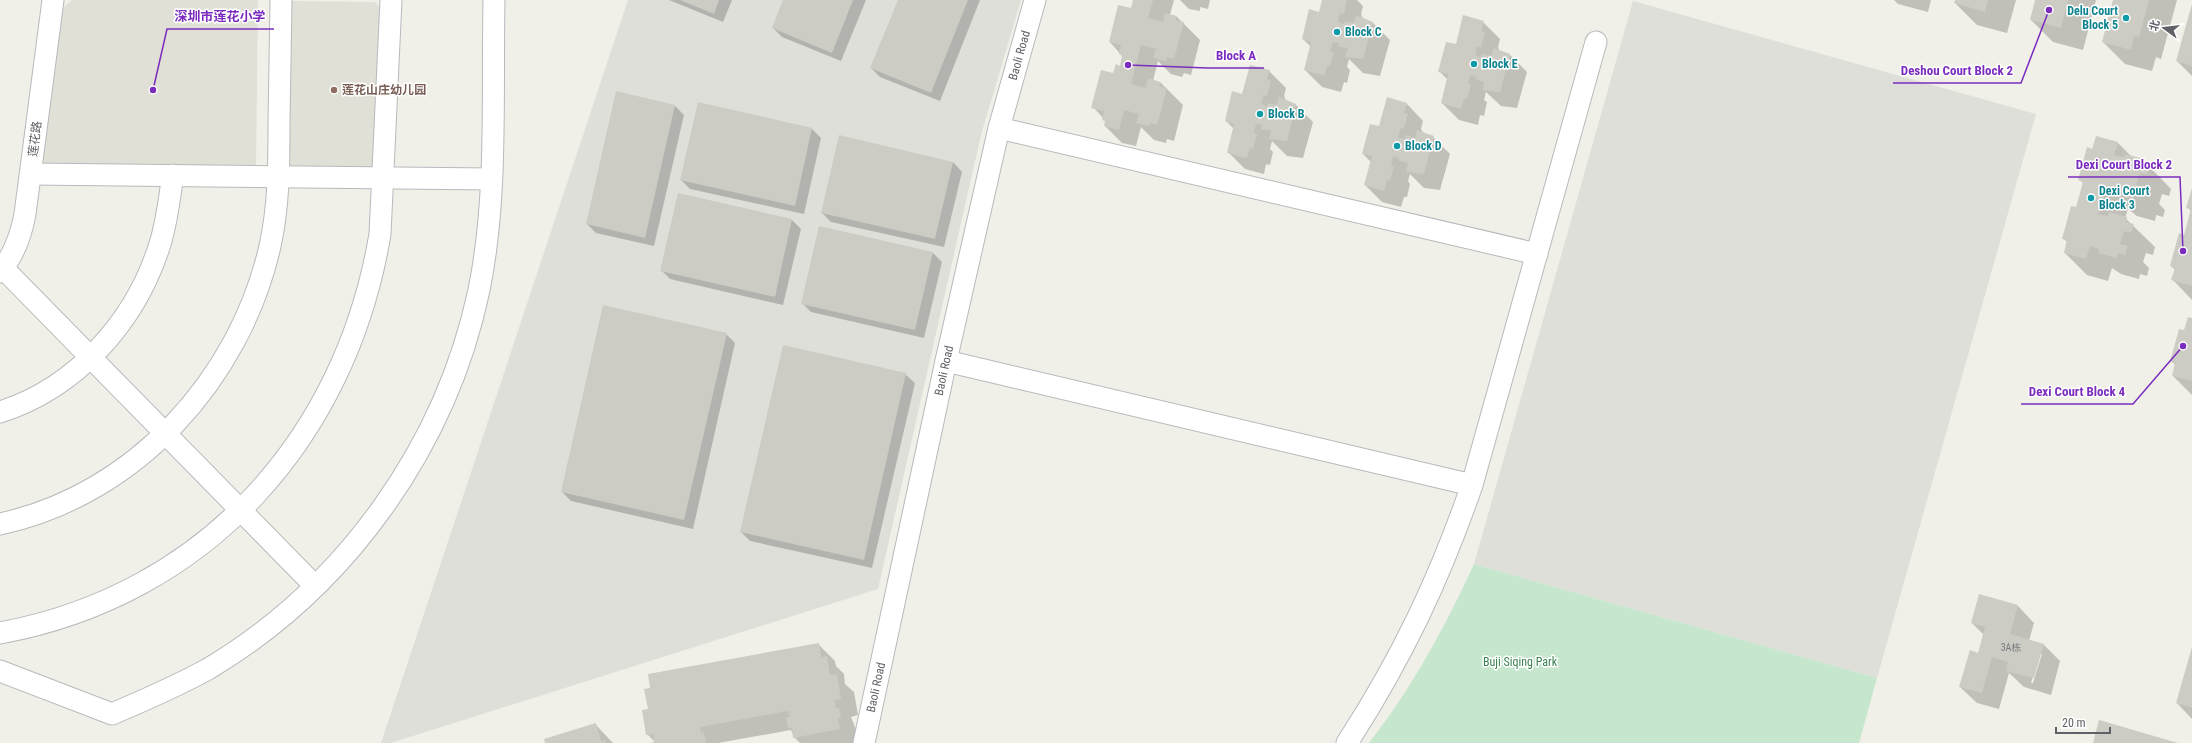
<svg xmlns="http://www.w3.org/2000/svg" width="2192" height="743" font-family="'Roboto Condensed','Noto Sans SC',sans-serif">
<rect width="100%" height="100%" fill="#f0f0e8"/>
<g fill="#dfdfda">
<polygon points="628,0 1021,0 981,135 878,589 391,743 381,743"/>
<polygon points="1633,1 2036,114 1877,678 1474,564"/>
</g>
<g fill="#e0e0d6">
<polygon points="72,0 258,0 256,170 40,167 58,12"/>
<polygon points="290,1 375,2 381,9 378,172 288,171"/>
</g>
<path fill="#c7e6ce" d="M1474,564L1877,678L1859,743H1369C1412,688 1445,627 1474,564Z"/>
<g fill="#0003" fill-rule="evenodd">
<polygon points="669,0 732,0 723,22"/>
<polygon points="784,0 866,0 841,61 782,37 773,28"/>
<polygon points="899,0 980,0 940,101 880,77 871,68"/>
<polygon points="1134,0 1174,0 1170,15 1177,17 1200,40 1191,75 1184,73 1182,77 1171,74 1158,61 1153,81 1160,82 1183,105 1174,141 1167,139 1166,143 1154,140 1141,127 1136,146 1122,143 1105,126 1106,123 1103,118 1093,107 1121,67 1123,57 1110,42 1131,9"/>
<polygon points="1180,0 1210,0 1208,9 1200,7 1200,11 1189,9"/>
<polygon points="1323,0 1357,0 1363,6 1361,14 1363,19 1373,23 1390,40 1380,76 1363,73 1349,59 1347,67 1350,70 1347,83 1344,82 1341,92 1322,87 1305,70 1311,47 1303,39 1320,13"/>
<polygon points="1894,0 1931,0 1928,12 1898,4"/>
<polygon points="1956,0 2016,0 2007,33 1977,25 1955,3"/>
<polygon points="2036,0 2096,0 2083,50 2053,42 2031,20"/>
<polygon points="2114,0 2177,0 2161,59 2156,57 2152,71 2125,64 2103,42"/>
<polygon points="2192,6 2192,76 2177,61"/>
<polygon points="1483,22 1500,39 1498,47 1500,52 1510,55 1527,72 1517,108 1501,106 1486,92 1484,100 1487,102 1484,116 1480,115 1478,125 1459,120 1442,103 1448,80 1440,72 1457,45"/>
<polygon points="1269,71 1286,88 1284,96 1286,101 1296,105 1313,122 1303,158 1287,156 1272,141 1270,149 1273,152 1270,165 1266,164 1264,174 1245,169 1228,152 1234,129 1226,121 1243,95"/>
<polygon points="699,103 812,129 821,138 804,214 690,189 681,180"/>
<polygon points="1407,104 1423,121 1421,129 1424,134 1433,137 1450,154 1440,190 1424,188 1410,174 1408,181 1410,184 1407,197 1404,197 1401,207 1382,202 1365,185 1371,162 1363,154 1380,127"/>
<polygon points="675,106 684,115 654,246 596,233 587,224"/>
<polygon points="2118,143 2131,156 2143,160 2171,189 2169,196 2162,194 2159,204 2165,210 2163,217 2156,215 2155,221 2137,216 2128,209 2125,218 2155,247 2153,255 2146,253 2143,262 2149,268 2147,276 2140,274 2139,279 2121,274 2112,268 2108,281 2087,275 2065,253 2068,243 2063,238 2077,208 2084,184 2080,180 2093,150"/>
<polygon points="953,162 962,172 944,247 831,222 822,213"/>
<polygon points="2192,190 2192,300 2173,280 2175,270 2171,266 2185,236 2191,211 2187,207"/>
<polygon points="792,220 801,229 783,305 670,279 661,270"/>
<polygon points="933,253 942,262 924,338 811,312 802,303"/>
<polygon points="2192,319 2192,395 2173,376 2176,365 2171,361"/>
<polygon points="726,334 735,343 693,529 571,501 562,492"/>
<polygon points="905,374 915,383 872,568 750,541 741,532"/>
<path d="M2018,606L2034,623L2029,641L2043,644L2060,661L2051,695L2024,687L2009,673L1999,709L1977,703L1960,687L1978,654L1984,635L1972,623ZM2040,654H2042L2033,683H2031Z"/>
<polygon points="818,644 835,661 836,666 844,674 845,684 854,692 858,715 851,717 858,735 855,736 856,743 800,743 794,737 791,730 718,743 652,743 655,742 647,734 649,709"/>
<polygon points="2192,649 2192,719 2177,703"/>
<polygon points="596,725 613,743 546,743"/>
</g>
<g fill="#cccbc4">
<polygon points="680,0 719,0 714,14"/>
<polygon points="783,0 853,0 832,53 772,28"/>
<polygon points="898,0 968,0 931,93 870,68"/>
<polygon points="1133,0 1153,0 1148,18 1163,22 1165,13 1177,16 1176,20 1184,22 1174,59 1167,57 1166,61 1153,58 1156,49 1141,45 1131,84 1146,88 1148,78 1160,82 1159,86 1167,88 1157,125 1150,123 1149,126 1136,123 1139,114 1124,110 1119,130 1104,126 1105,121 1102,120 1104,111 1091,108 1101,70 1113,73 1116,64 1120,66 1122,55 1119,54 1121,45 1109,42 1118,5 1131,8"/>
<polygon points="1322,0 1347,0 1344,14 1340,13 1338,22 1344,24 1345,21 1354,23 1356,15 1373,22 1363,59 1345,57 1348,49 1338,46 1339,43 1333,42 1330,51 1334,52 1330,66 1327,66 1324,76 1304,70 1311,42 1302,39 1309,9 1319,12"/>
<polygon points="1955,0 1988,0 1985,12 1954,3"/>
<polygon points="2035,0 2068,0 2061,28 2030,20"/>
<polygon points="2113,0 2149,0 2139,37 2134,36 2131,50 2102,42"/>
<polygon points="2192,4 2192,66 2176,61"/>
<polygon points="1463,15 1484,21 1481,31 1485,32 1481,47 1477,46 1475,55 1481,57 1482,54 1491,56 1494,48 1510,54 1500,92 1483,90 1484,82 1475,79 1476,76 1470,75 1468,84 1471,85 1467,99 1464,99 1461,109 1441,103 1448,74 1438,72 1446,42 1456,44"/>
<polygon points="1250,65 1270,70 1267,80 1271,81 1267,96 1264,95 1261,104 1267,106 1268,103 1277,105 1279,97 1296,104 1287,141 1269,139 1271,131 1261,129 1262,125 1256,124 1254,133 1257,134 1253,149 1250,148 1247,158 1227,153 1234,124 1225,121 1232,91 1242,94"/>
<polygon points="616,91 675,105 645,238 586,224"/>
<polygon points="1387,97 1407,103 1404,113 1408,114 1404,128 1401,128 1398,137 1405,139 1405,135 1415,138 1417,130 1434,136 1424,174 1406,172 1408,163 1399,161 1399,158 1393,156 1391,166 1394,166 1390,181 1387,180 1384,191 1364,185 1372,156 1362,154 1370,124 1379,126"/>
<polygon points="698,102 812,128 795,206 680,180"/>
<polygon points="839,135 953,162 935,239 821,213"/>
<polygon points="2096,136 2118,142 2114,155 2124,157 2125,154 2144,159 2142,164 2150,166 2147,175 2140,173 2136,185 2144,187 2141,196 2134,194 2133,199 2114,194 2115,190 2106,187 2098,214 2108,216 2109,212 2127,217 2126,222 2134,224 2131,233 2124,231 2120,244 2128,246 2125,255 2118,253 2117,258 2098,253 2099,249 2090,246 2086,259 2064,253 2067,240 2062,239 2071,206 2076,207 2083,182 2078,180 2087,147 2092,149"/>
<polygon points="2192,188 2192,286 2171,280 2175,268 2170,266 2179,233 2184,235 2191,209 2186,208"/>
<polygon points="678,193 792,219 775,297 660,271"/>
<polygon points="819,226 933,252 915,330 801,304"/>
<polygon points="603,305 727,333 684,520 561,492"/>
<polygon points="2188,317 2192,318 2192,381 2172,376 2175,363 2170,362 2179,329 2184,330"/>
<polygon points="783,345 906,373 864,560 740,532"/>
<polygon points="1979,594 2018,605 2010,634 2044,644 2034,678 2006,671 2008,662 1992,657 1982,693 1959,687 1970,650 1978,653 1985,627 1971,623"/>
<polygon points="819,643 821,657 827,656 830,675 837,674 841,699 835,700 836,708 839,708 841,718 838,719 840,729 793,738 792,728 788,728 786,717 790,717 788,711 700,727 701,733 704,732 706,743 650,743 654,742 653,734 646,735 642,710 648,709 644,689 650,688 648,674"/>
<polygon points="2192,647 2192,708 2176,703"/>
<polygon points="2099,720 2178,743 2093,743"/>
<polygon points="596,723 601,741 605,740 606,743 545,743 544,739"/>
</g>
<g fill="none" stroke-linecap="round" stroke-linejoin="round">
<defs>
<g id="minor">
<polyline points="999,128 1537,254"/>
<polyline points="31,174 491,179"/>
<polyline points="3,268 315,586"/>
<path d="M0,272C14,255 21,236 25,214L53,0"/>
<polyline points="946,361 1472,485"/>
<path d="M0,412C76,388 135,322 159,247C167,224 169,199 173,175"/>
<path d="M0,524C135,495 240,379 270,246C279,206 279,163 279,122C280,81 280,41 281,0"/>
<path d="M0,633C206,595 346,438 380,234L391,0"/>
<path d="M0,671L112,714C145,700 177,686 208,669C346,587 446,446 479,290C498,197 492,95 494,0"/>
<path id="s1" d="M864,743L946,361L999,128L1035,0"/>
<path d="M1347,743C1402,658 1439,580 1472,485L1596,42"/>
</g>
</defs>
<use href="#minor" stroke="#b8b9bd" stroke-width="23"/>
<use href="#minor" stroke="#fff" stroke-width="21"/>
</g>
<g fill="#0f9aa8" stroke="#fff" stroke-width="1.5">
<circle cx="2126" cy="18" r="4"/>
<circle cx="1337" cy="32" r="4"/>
<circle cx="1474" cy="64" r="4"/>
<circle cx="1260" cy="114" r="4"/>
<circle cx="1397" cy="146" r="4"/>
<circle cx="2091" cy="198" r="4"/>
</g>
<circle fill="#8d6e63" stroke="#fff" stroke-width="1.5" cx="334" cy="90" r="4"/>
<g text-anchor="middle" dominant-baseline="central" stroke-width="3" stroke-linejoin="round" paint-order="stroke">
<g font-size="10" fill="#7a7c7e">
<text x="2011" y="647">3A栋</text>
</g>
<g font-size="12" font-weight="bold" fill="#0d838f" stroke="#fff" text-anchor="start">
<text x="2118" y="11" text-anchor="end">Delu Court<tspan x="2118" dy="14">Block 5</tspan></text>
<text x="1345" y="32">Block C</text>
<text x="1482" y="64">Block E</text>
<text x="1268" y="114">Block B</text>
<text x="1405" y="146">Block D</text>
<text x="2099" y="191">Dexi Court<tspan x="2099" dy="14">Block 3</tspan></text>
</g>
<g font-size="12" fill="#5f6167" stroke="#fff">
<text stroke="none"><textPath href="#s1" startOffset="705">Baoli Road</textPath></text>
<text transform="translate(35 139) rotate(-83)">莲花路</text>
<text stroke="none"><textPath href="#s1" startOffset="381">Baoli Road</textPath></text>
<text stroke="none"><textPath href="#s1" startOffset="57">Baoli Road</textPath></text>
</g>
<g font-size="12" font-weight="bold" fill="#785e54" stroke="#fff" text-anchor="start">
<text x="342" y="90">莲花山庄幼儿园</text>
</g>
<g font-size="12" fill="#3b8250" stroke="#fff">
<text x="1520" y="662">Buji Siqing Park</text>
</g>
</g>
<path fill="none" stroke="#7b2cbf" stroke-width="1.5" d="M153 90L167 29H274M1128 65L1208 68H1264M2049 10L2021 83H1893M2183 251L2180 177H2068M2183 346L2133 404H2021"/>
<g fill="#7b2cbf" stroke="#fff" stroke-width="1.5">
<circle cx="153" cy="90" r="4"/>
<circle cx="1128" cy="65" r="4"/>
<circle cx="2049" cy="10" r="4"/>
<circle cx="2183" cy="251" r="4"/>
<circle cx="2183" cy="346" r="4"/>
</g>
<g font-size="13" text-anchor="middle" font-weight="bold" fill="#7b2cbf" stroke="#fff" stroke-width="3" stroke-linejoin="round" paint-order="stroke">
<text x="220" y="21">深圳市莲花小学</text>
<text x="1236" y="60">Block A</text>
<text x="1957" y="75">Deshou Court Block 2</text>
<text x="2124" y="169">Dexi Court Block 2</text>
<text x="2077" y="396">Dexi Court Block 4</text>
</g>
<g transform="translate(2164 28) rotate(285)" stroke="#ffffff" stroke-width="3" paint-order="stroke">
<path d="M0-3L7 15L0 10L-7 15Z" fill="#5f6167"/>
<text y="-6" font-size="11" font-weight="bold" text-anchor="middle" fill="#5f6167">北</text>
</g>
<path d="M2056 727v6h54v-6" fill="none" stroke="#5f6167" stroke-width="2"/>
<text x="2062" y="727" font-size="12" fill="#5f6167" stroke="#ffffff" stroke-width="3" paint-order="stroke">20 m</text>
</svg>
